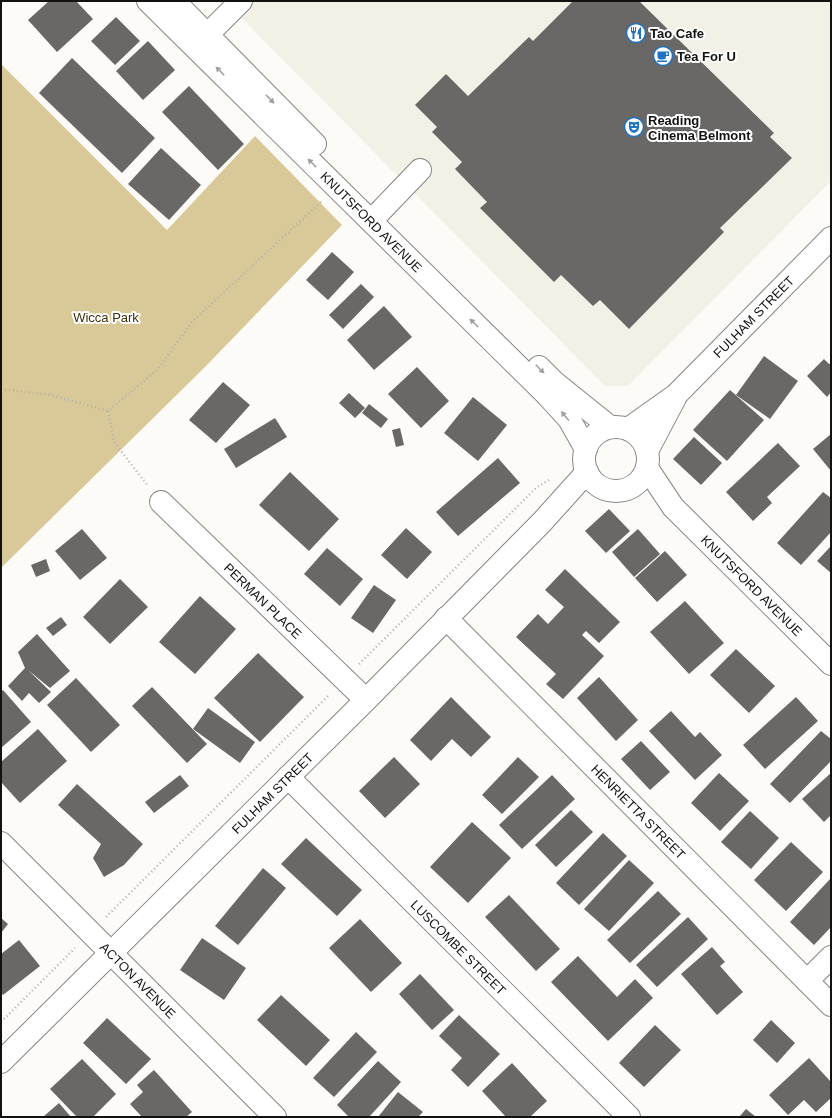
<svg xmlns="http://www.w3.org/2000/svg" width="832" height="1118" font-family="Helvetica,sans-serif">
<rect width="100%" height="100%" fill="#fcfbf8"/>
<polygon fill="#f3f0e5" points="225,1 831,1 831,181 628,386 605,386"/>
<polygon fill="#dac998" points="1,64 167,230 255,136 342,225 205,367 1,568"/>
<g fill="#696866">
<polygon points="49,1 76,1 93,19 57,52 28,20"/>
<polygon points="573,1 639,1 774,133 770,137 792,158 720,228 724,232 629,329 600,300 593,306 561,275 554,282 480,208 487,202 455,169 462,162 432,132 437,127 415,105 446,74 468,96 529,37 533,41"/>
<polygon points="116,17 140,41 115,65 91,41"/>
<polygon points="148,41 175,70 143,100 116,71"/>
<polygon points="72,58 155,138 122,173 39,93"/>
<polygon points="189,86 244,144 218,170 162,112"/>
<polygon points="161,148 201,185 169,220 128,184"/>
<polygon points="332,252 354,272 328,300 306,280"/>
<polygon points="361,284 374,297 343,329 329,315"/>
<polygon points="384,306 412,337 374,370 347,340"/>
<polygon points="764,356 798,381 770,419 736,395"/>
<polygon points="824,359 829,364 831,363 831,392 827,397 807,376"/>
<polygon points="417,367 449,401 421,428 388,394"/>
<polygon points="223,382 250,405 216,443 189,420"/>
<polygon points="730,390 764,420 727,461 693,430"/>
<polygon points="349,393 365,408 355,418 339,403"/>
<polygon points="473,397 507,425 478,461 444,433"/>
<polygon points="369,404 388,419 381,428 362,413"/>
<polygon points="275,418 287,437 236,468 224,449"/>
<polygon points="400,428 404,445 396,447 392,430"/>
<polygon points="831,434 831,471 813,449"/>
<polygon points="694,437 722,463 701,485 673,459"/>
<polygon points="778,443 800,466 767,497 772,503 753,521 726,492"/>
<polygon points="498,458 520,483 458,536 436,512"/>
<polygon points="290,472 339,519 309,551 259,505"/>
<polygon points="823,492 831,498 831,532 801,565 777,543"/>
<polygon points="609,509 630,531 606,553 585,531"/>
<polygon points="406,528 432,552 407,579 381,555"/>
<polygon points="82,529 107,558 80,580 55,551"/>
<polygon points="638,529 660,554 634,577 612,552"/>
<polygon points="831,546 831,573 817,561"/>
<polygon points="327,548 363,579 340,606 304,574"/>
<polygon points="665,551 687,575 657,602 635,578"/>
<polygon points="46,559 50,571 36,577 31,565"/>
<polygon points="565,569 620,622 599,643 586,631 582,635 604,656 563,699 546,684 556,674 516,637 538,614 548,624 564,607 545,590"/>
<polygon points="120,579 148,607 110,644 83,617"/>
<polygon points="374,585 396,600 373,633 351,618"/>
<polygon points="200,596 236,629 195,674 159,642"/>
<polygon points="685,601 724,643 689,674 650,632"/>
<polygon points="61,617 67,625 53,636 46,628"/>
<polygon points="37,634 70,671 50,688 28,670 51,692 39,703 29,693 22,701 8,686 25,668 18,652"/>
<polygon points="736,649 775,686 749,713 710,675"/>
<polygon points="258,653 304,697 260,742 214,698"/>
<polygon points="599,677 638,720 616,741 577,698"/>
<polygon points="76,678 120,725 91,752 47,705"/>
<polygon points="152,687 207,744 187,763 132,706"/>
<polygon points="3,690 31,722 1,748 1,692"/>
<polygon points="451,697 491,737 471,757 452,739 431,761 410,740"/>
<polygon points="796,697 818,721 765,769 743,745"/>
<polygon points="208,708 255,742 240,763 193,729"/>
<polygon points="671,711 695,737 700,732 722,755 695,780 649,731"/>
<polygon points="38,729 67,761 20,803 1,782 1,762"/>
<polygon points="821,731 831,739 831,761 790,803 770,784"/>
<polygon points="641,741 670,772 650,790 621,759"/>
<polygon points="394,757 420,784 385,818 359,791"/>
<polygon points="518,757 539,777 502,814 482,795"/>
<polygon points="719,773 749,801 720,831 691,803"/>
<polygon points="831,773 831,815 824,822 802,799"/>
<polygon points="180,775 189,786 154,813 145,802"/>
<polygon points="552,775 575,799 522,849 499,825"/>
<polygon points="77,784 143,844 124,865 104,877 93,858 101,844 58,805"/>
<polygon points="571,810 593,832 556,867 535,845"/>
<polygon points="750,811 779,838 751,869 721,842"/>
<polygon points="472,822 511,858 468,903 430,867"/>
<polygon points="603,833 627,856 579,905 556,883"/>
<polygon points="306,838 362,890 337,916 281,864"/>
<polygon points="791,842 823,872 786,911 754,880"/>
<polygon points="629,860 654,883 609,931 584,909"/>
<polygon points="263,868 286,888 238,945 215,926"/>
<polygon points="831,878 831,927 814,945 790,922"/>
<polygon points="658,891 681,914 630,963 607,940"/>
<polygon points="509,895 560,949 536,971 485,917"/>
<polygon points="688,917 708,939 657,987 636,965"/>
<polygon points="1,918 8,924 1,933"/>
<polygon points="360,919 402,963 371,992 329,948"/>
<polygon points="202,938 246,968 224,1000 180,970"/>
<polygon points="19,940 40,966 3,995 1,992 1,954"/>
<polygon points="712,947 725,962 720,966 743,992 717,1015 681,974"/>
<polygon points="578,956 617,997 635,979 653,998 608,1041 551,982"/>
<polygon points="420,974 454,1010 432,1030 399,994"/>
<polygon points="281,995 330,1040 306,1066 257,1020"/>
<polygon points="459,1015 500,1054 468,1087 451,1070 462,1058 439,1036"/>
<polygon points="107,1018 151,1059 126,1084 83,1043"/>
<polygon points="771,1020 795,1043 777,1063 753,1040"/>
<polygon points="655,1025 681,1050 644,1087 619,1063"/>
<polygon points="356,1032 377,1052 334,1097 313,1078"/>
<polygon points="809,1058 831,1082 831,1098 816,1112 804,1100 788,1115 769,1095"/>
<polygon points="82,1059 116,1094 93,1117 77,1117 50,1089"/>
<polygon points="378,1061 401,1082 369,1117 349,1117 337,1105"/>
<polygon points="512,1063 547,1101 530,1117 506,1117 482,1091"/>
<polygon points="154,1070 192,1112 186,1117 142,1117 130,1104 143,1092 137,1085"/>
<polygon points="398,1092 423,1112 418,1117 378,1117"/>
<polygon points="59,1103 71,1117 43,1117"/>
<polygon points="746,1109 756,1117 739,1117"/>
</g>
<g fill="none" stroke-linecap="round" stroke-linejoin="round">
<defs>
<g id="minor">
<path id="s1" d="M148,1L547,395L569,419L586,449"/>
<polyline points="174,1 315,144"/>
<polyline points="198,44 241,1"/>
<polyline points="371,221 420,170"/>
<polyline points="539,367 554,382 610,427"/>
<circle cx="616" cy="459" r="32"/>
<path id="s2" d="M628,429L676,395L831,238"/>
<polyline points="647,451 675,398"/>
<path id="s3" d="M647,468L673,507L831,664"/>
<path id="s4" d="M161,502L366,700"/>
<path id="s5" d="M446,618L831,1005"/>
<path id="s6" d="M288,777L629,1117"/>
<path id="s7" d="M1,843L275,1117"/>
<polyline points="807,981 831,957"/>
<path id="s8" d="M1,1062L366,700L542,522L587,472"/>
</g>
</defs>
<use href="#minor" stroke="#878684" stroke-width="24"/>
<g stroke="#b2b1ae" stroke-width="2.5" stroke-dasharray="1 3" stroke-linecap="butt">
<polyline points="700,61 702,59"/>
<polyline points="1,389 51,395 108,411 158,369 192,322 322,201"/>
<polyline points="108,411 114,442 148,486"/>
<polyline points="359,664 537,487 549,480"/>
<polyline points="106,917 329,695"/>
<polyline points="1,1022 75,948"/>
</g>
<use href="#minor" stroke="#fff" stroke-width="22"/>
</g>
<defs><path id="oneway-solid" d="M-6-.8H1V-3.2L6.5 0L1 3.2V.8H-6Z"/></defs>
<g fill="#a0a0a0">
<use href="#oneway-solid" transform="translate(220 71) rotate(-135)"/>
<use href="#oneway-solid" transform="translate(270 99) rotate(46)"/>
<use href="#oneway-solid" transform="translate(312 163) rotate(-135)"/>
<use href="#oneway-solid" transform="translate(474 323) rotate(-135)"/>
<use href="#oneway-solid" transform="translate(540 369) rotate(45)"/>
<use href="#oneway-solid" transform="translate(565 416) rotate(-130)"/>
</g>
<defs>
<symbol id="restaurant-ring" viewBox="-11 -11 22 22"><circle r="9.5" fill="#fff" stroke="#2073c2" stroke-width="1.5"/><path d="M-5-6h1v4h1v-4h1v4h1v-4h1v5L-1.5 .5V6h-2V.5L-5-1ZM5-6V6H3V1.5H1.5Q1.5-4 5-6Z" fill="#2073c2"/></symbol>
<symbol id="cafe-ring" viewBox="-11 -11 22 22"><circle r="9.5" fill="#fff" stroke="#2073c2" stroke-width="1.5"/><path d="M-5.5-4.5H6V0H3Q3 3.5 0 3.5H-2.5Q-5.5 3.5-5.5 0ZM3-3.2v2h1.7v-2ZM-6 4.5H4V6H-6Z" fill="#2073c2"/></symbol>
<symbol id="theatre-ring" viewBox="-11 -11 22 22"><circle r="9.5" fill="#fff" stroke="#2073c2" stroke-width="1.5"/><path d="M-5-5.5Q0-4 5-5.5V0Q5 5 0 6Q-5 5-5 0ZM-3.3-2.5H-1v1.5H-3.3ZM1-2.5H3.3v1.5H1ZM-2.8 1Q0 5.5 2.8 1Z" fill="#2073c2"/></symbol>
</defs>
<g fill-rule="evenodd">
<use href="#restaurant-ring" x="625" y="22" width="22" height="22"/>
<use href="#cafe-ring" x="652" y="45" width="22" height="22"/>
<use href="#theatre-ring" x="623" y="116" width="22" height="22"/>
</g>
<g text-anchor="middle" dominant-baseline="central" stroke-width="4" stroke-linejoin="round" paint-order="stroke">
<g font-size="13" font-weight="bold" fill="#121211" stroke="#fff" text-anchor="start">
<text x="650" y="33">Tao Cafe</text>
<text x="677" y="56">Tea For U</text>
<text x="648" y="120">Reading<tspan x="648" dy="15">Cinema Belmont</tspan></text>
</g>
<g font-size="13" fill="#121211" stroke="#fff">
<text stroke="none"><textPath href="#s1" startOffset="314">KNUTSFORD AVENUE</textPath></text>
<text stroke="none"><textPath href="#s2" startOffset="169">FULHAM STREET</textPath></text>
<text stroke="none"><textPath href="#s3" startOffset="158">KNUTSFORD AVENUE</textPath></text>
<text stroke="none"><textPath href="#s4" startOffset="142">PERMAN PLACE</textPath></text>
<text stroke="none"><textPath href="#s8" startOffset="382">FULHAM STREET</textPath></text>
<text stroke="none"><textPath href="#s5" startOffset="273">HENRIETTA STREET</textPath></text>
<text stroke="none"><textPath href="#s6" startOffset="241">LUSCOMBE STREET</textPath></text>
<text stroke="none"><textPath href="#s7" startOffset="194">ACTON AVENUE</textPath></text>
</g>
<g font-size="13" fill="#3d310b" stroke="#fff">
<text x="106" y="317">Wicca Park</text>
</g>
</g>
<rect width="832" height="1118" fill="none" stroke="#121211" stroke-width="4"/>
</svg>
